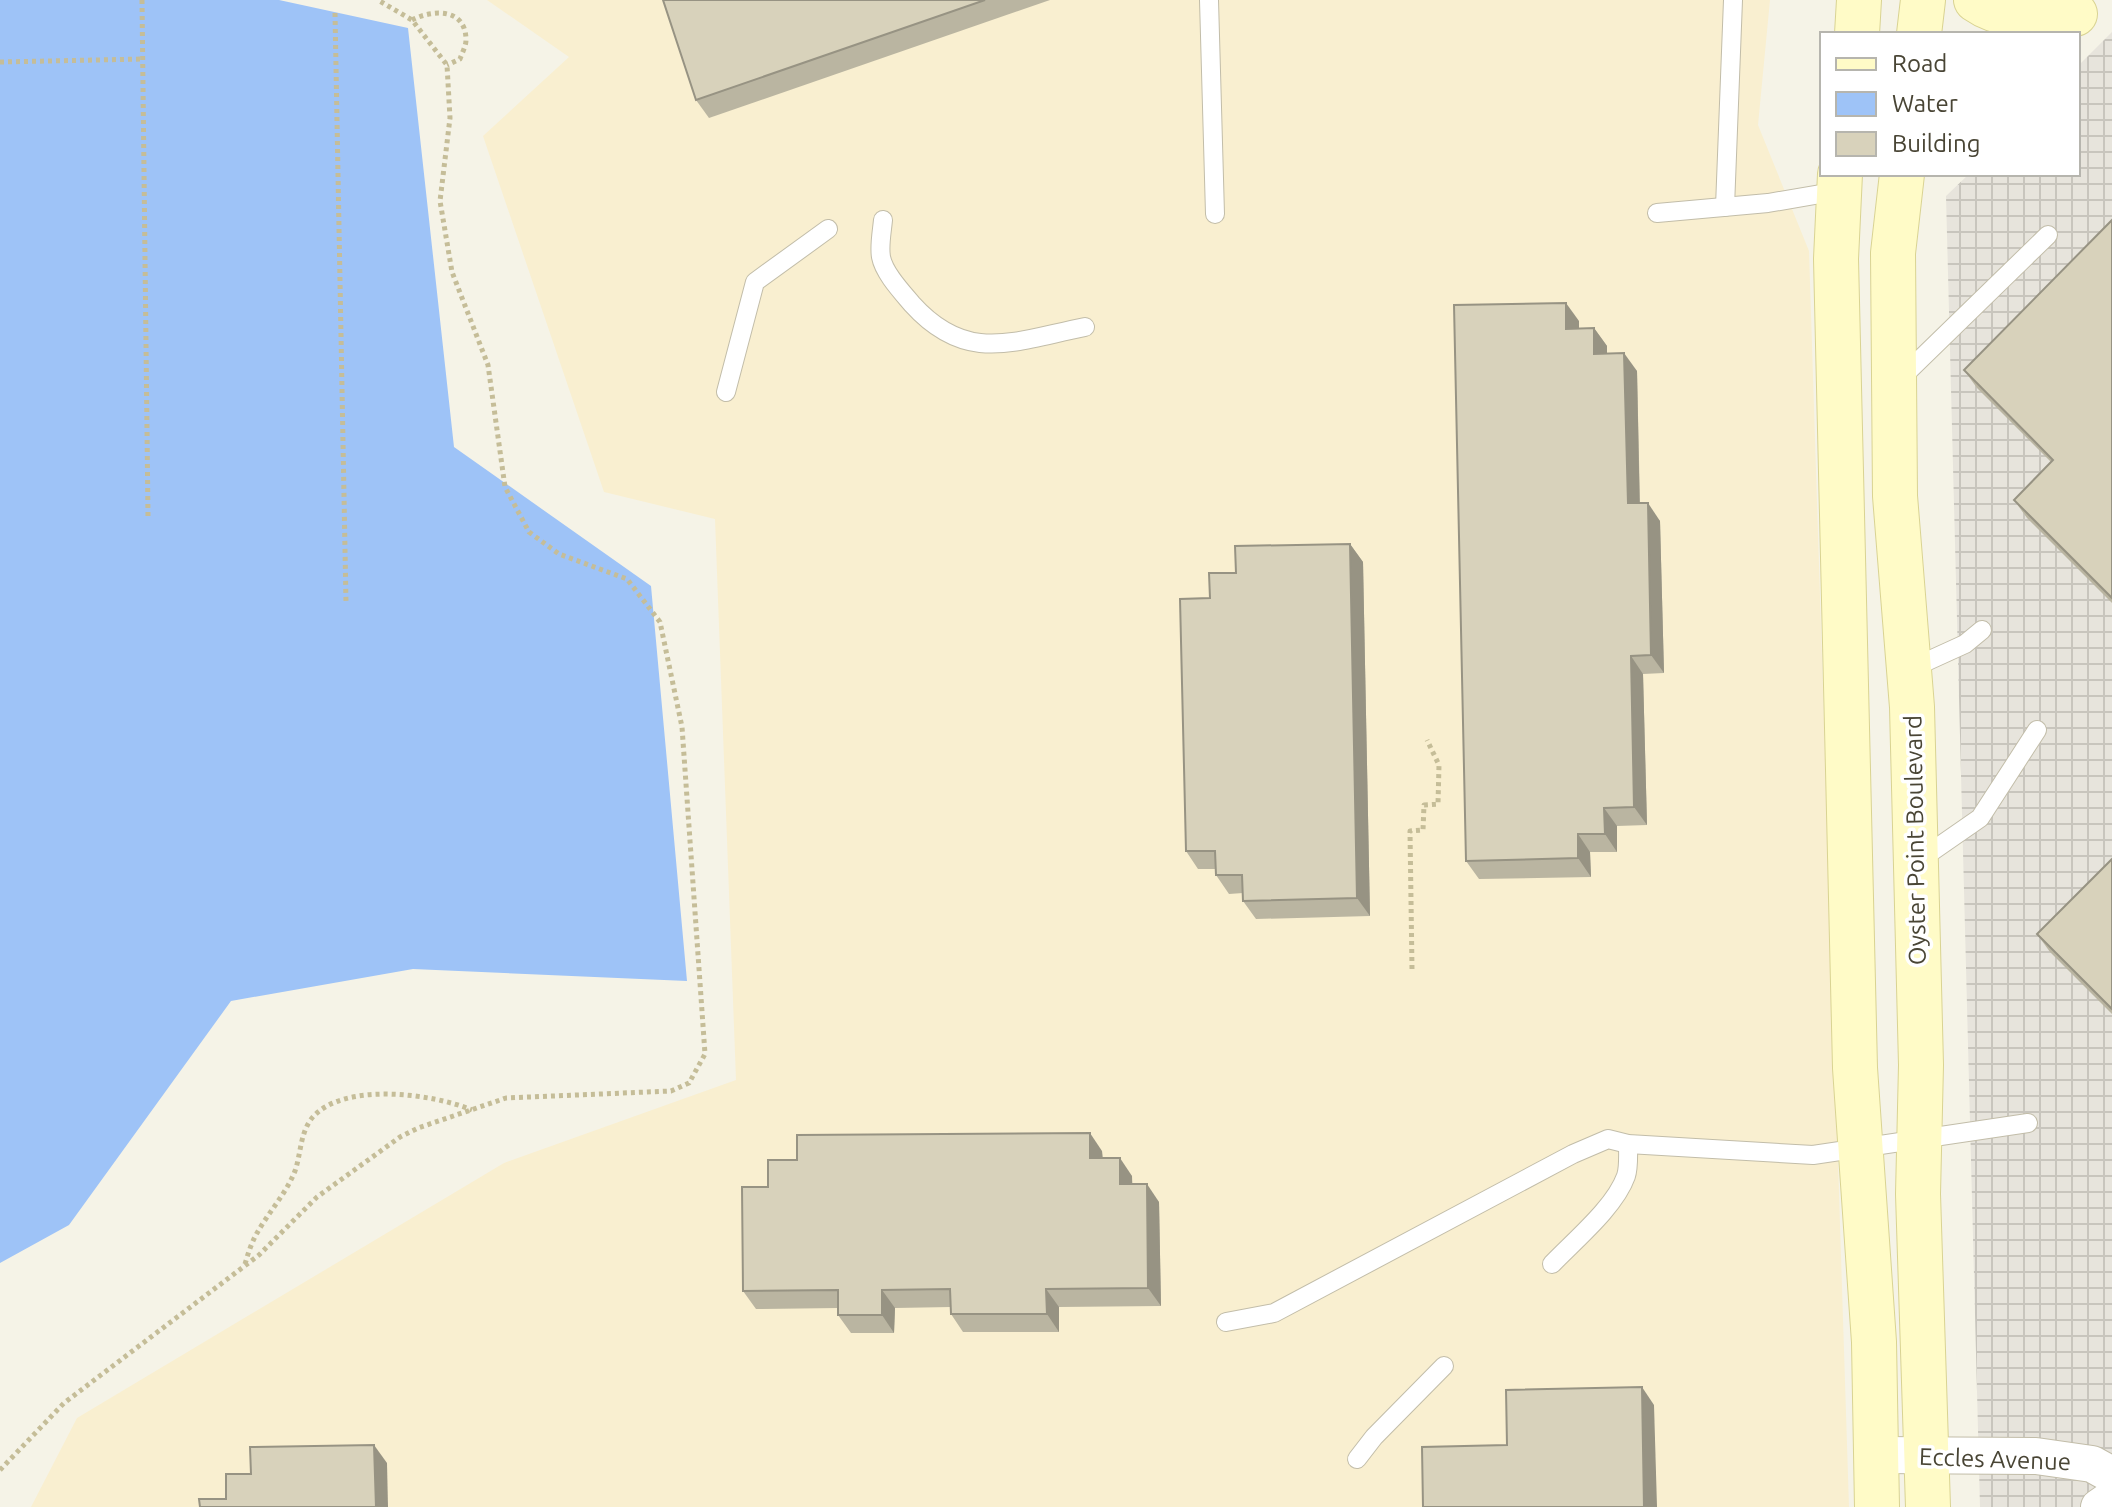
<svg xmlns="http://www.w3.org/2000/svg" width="2112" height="1507" font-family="Ubuntu,sans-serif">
<defs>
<pattern id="industrial-grid" width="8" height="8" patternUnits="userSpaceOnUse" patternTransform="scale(2)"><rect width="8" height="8" fill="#e7e4dc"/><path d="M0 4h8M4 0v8" fill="none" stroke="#c8c5bd"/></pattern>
</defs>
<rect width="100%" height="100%" fill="#f5f3e7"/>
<polygon fill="#f9efd0" points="487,0 1770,0 1758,125 1809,251 1849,1507 31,1507 77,1418 504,1163 736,1080 715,519 604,492 483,136 569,57"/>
<polygon fill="url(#industrial-grid)" points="2112,32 2112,1507 1980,1507 1946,196 1969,174 2078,174 2078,66"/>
<polygon fill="#9ec3f7" points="0,0 279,0 408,28 454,447 651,586 687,981 413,969 231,1001 69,1225 0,1263"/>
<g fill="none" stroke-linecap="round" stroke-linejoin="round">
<defs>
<g id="lane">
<polyline points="1209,0 1215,214"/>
<polyline points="1725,207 1733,0"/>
<polyline points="1657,213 1768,203 1838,191"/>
<path d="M883,220C882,231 879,246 881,257C884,273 902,292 912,304C967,365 1014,341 1085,327"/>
<polyline points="1900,379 2048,235"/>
<polyline points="726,392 755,282 828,229"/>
<polyline points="1908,670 1965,644 1982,630"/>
<polyline points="1918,861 1980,818 2037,730"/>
<path d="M1552,1264C1575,1240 1615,1207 1626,1176C1629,1167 1628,1154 1628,1144"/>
<polyline points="1226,1322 1274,1313 1573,1154 1608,1139 1628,1144 1813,1155 2028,1123"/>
<polyline points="1357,1459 1374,1437 1444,1366"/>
</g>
<g id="street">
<polyline points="1876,1455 2036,1456 2092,1464 2112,1475"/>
<polyline points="2099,1507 2112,1498"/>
</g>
<g id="secondary">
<path d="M1976,0C2006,21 2040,15 2075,14"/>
<polyline points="1857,34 1859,0"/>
<polyline points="1919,34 1923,0"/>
<polyline points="1840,174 1836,259 1855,1068 1874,1342 1877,1507"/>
<polyline points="1902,174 1893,253 1895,496 1912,707 1921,1065 1918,1194 1928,1507"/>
</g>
</defs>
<use href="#lane" stroke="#c2bda9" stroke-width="20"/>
<use href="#street" stroke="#c2bda9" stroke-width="38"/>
<use href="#secondary" stroke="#d9d392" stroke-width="46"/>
<g stroke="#c5bd98" stroke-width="5" stroke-dasharray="4 4" stroke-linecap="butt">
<polyline points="142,0 148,516"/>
<polyline points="335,13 346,603"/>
<path d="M412,20C433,9 466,8 466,40C466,46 462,53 460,59L447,65"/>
<polyline points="0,62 143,59"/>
<polyline points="1412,969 1410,831 1423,830 1424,805 1438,804 1439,765 1427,740"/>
<path d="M245,1264C248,1254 251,1244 256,1235C267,1214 286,1194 295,1171C301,1154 300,1133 312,1118C343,1081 434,1094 472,1110"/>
<polyline points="0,1470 64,1403 259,1255 317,1197 400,1137 418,1128 506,1098 671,1091 689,1083 705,1054 682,727 660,622 627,579 559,554 529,532 505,487 488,365 452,272 440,201 450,118 447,65 412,20 378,0"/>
</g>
<use href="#lane" stroke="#fff" stroke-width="18"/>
<use href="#street" stroke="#fff" stroke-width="36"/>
<use href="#secondary" stroke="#fffbc7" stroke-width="44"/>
</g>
<g fill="#bab5a1">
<polygon points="663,0 1050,0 709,118 696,100"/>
<polygon points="2112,220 2112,603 2027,518 2014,500 2051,462 1977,388 1964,370"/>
<polygon points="1579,321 1579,329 1594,328 1607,346 1607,353 1637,371 1640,503 1660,521 1664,673 1643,674 1647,825 1617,826 1617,852 1590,852 1591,877 1479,879 1466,861"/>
<polygon points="1350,544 1363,562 1370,916 1256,919 1243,901 1243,893 1229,894 1216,875 1216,869 1198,869 1186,851 1210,598 1236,573"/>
<polygon points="2112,859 2112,1014 2050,952 2037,934"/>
<polygon points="1102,1151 1103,1158 1132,1176 1132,1184 1159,1202 1161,1306 1059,1307 1059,1332 963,1332 951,1314 951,1307 895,1308 894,1333 851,1333 838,1315 838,1308 756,1309 743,1291 768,1187 797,1160"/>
</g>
<g fill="#979383">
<polygon points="1566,303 1579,321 1579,347 1566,329"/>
<polygon points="1594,328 1607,346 1607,372 1594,354"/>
<polygon points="1624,353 1637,371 1640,521 1628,503"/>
<polygon points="1648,503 1660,521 1664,673 1651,655"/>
<polygon points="1350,544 1363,562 1370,916 1357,898"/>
<polygon points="1631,656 1643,674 1647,825 1634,807"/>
<polygon points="1604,808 1617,826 1617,852 1605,834"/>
<polygon points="1578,834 1590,852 1591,877 1578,858"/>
<polygon points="1090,1133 1102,1151 1103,1176 1090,1158"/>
<polygon points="1120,1158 1132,1176 1133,1202 1120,1184"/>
<polygon points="1147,1184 1159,1202 1161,1306 1148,1288"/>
<polygon points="1046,1289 1059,1307 1059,1332 1047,1314"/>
<polygon points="882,1290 895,1308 894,1333 882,1315"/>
<polygon points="1642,1387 1654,1405 1657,1507 1644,1507"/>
<polygon points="374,1445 387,1463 388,1507 376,1507"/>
</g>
<g fill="#d8d2bb" stroke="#979383" stroke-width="2">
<polygon points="663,0 985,0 696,100"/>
<polygon points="2112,220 2112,598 2014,500 2053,460 1964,370"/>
<polygon points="1566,303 1566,329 1594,328 1594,354 1624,353 1628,503 1648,503 1651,655 1631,656 1634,807 1604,808 1605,834 1578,834 1578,858 1466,861 1454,305"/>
<polygon points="1350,544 1357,898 1243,901 1242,875 1216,875 1215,851 1186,851 1180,599 1210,598 1209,573 1236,573 1235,546"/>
<polygon points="2112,859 2112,1009 2037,934"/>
<polygon points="1090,1133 1090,1158 1120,1158 1120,1184 1147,1184 1148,1288 1046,1289 1047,1314 951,1314 950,1289 882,1290 882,1315 838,1315 838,1290 743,1291 742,1187 768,1187 768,1160 797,1160 797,1135"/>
<polygon points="1642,1387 1644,1507 1423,1507 1422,1447 1507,1445 1506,1390"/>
<polygon points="374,1445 376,1507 200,1507 199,1499 226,1499 226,1474 251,1474 250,1447"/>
</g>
<g text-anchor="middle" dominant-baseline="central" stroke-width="7" stroke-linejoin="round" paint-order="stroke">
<g font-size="24" fill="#494535" stroke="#fff">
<text transform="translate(1915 840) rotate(-91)">Oyster Point Boulevard</text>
<text transform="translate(1995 1459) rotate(2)">Eccles Avenue</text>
</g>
</g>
<rect x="1820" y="32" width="260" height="144" fill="#ffffff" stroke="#b6b5ae" stroke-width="2"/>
<rect x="1836" y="58" width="40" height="12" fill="#fffbc7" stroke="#b6b5ae" stroke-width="2"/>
<text x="1892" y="72" font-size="24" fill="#494535">Road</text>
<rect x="1836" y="92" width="40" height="24" fill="#9ec3f7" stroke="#b6b5ae" stroke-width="2"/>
<text x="1892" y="112" font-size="24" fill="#494535">Water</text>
<rect x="1836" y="132" width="40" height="24" fill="#d8d2bb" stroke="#b6b5ae" stroke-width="2"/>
<text x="1892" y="152" font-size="24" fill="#494535">Building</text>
</svg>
